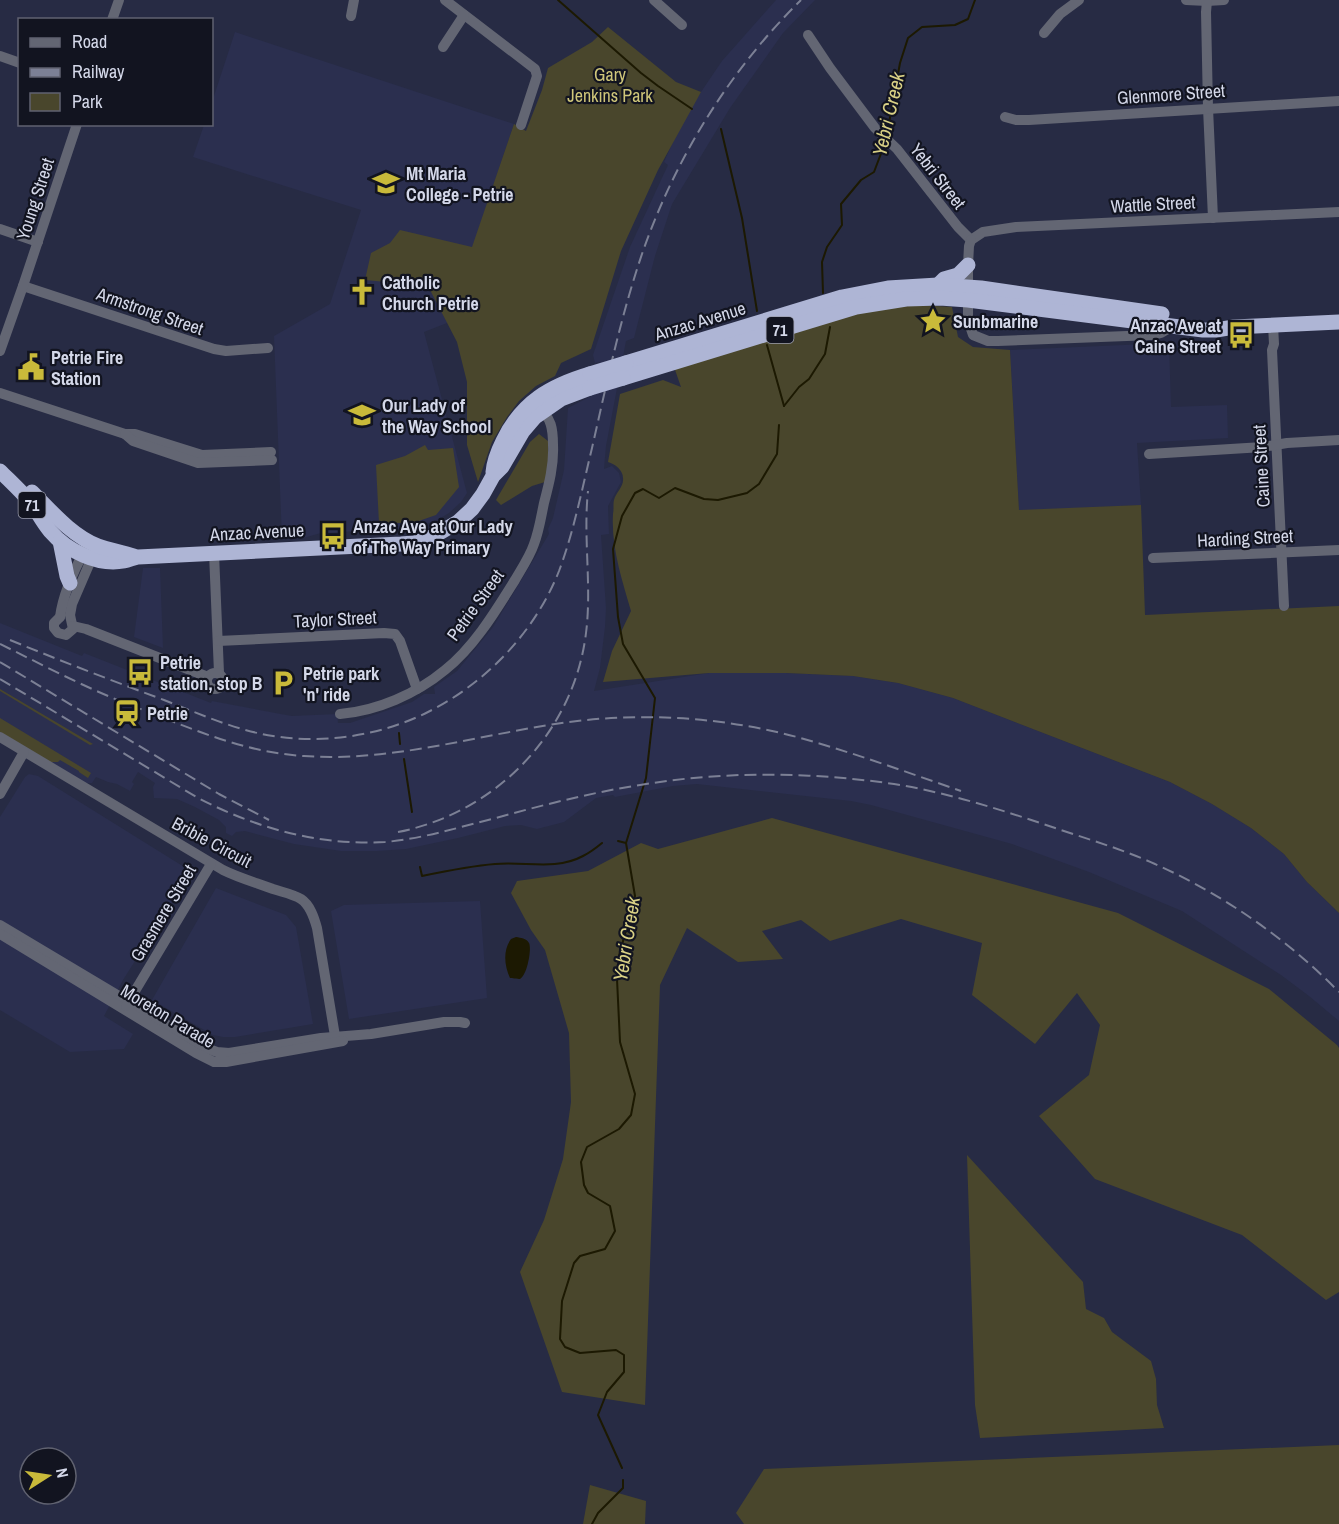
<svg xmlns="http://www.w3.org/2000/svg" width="1339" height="1524" font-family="'Archivo Narrow',sans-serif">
<rect width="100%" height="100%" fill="#272b44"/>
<g fill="#2b2f4f">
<polygon points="776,0 815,0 783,33 730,108 672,204 655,256 634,338 626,341 606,446 604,469 612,466 619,473 621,482 608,506 609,534 601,535 606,608 605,627 600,668 594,691 709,673 786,673 853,676 872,679 898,683 953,698 1170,782 1212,804 1251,828 1284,854 1307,882 1339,913 1339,1021 1309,996 1281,975 1182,911 1089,872 1012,844 871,805 851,801 697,784 673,786 615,797 613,795 596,798 564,822 537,829 521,825 505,826 458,838 406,849 377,851 341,851 294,844 245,831 236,832 232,836 226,833 226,827 219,820 195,807 177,799 154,798 153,787 155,783 138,772 132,782 134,784 130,791 117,784 108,782 96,777 92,783 86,783 47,760 0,724 0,623 82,656 84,653 211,703 212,701 286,715 292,716 337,714 338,723 350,723 412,702 424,694 435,694 434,687 457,671 493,627 549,534 548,529 553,518 564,470 568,408 593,395 600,362 595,363 593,355 630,247 668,165 664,162 684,117 722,61"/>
<polygon points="235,32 514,124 447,323 424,332 467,493 461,502 449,513 439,519 416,528 321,533 303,538 282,539 274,336 330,304 361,210 193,157 204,125 212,124 212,102"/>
<polygon points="1169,343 1171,407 1227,405 1228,438 1137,443 1141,505 1019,511 1010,350"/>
<polygon points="143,568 160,568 163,648 134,637"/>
<polygon points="29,774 38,776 189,870 189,875 123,980 104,1016 133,1034 124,1049 70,1052 0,1010 0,817 25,777"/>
<polygon points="216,888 286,915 296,927 313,1024 235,1037 223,1037 213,1035 152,1000"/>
<polygon points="480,901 487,998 349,1019 331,911 344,905"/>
</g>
<g fill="#49462c">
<polygon points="608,27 676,82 701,92 658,170 621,251 591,349 561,363 555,376 536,386 519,401 507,417 492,442 478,482 467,445 467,382 457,342 428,286 365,280 371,253 390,243 400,230 472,247 514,124 526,131 542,90 548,68 592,42"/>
<path d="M920,305L952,307L958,337L973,347L1010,350L1019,510L1141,505L1145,615L1339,606V913L1307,882L1284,854L1251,828L1212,804L1170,782L953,698L898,683L853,676L786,673H709L603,682L612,651L631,611C622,580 611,547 613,514C614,509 613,504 614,500C616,492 624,487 623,478C623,470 615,464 608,462L620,394L663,380L681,387L674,367L873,309Z"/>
<polygon points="539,434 548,441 548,471 545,482 532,486 501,505 496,500 530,442"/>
<polygon points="425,445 428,450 453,448 459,487 436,515 413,523 379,523 376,465 405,456"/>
<polygon points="0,689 93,744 90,745 0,691"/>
<polygon points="0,718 91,773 88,778 79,772 79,771 60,760 58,762 50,762 0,732"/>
<polygon points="772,818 1118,913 1269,989 1337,1045 1339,1048 1339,1292 1326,1300 1242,1235 1095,1179 1039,1116 1089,1075 1100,1025 1077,993 1035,1044 972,995 982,943 901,919 830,941 801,920 762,931 783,959 738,962 687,928 660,985 645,1405 562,1392 520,1272 544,1220 563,1159 571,1102 569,1033 545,950 531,930 511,893 517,881 588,871 641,843 658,849"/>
<polygon points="967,1155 1083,1282 1086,1309 1104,1318 1112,1332 1151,1361 1156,1379 1157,1405 1164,1428 980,1438 975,1405"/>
<polygon points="1339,1445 1339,1524 744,1524 736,1513 764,1469"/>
<polygon points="590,1485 646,1501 645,1524 583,1524"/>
</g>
<path fill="#1c1902" d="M516,937C521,938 526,938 529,943C532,949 527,976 520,979C518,979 511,978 510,978C504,965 503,950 511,939Z"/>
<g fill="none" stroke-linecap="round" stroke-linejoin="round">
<g stroke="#1c1902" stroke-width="2">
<polyline points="558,0 641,73 658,86 692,109"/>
<polyline points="721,129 742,218 757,311"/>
<polyline points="887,134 900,63 908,38 922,27 955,25 968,19 975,0"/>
<polyline points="823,293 822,262 827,247 842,225 841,204 861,180 874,172 885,143"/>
<polyline points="767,345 784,406"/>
<polyline points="784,406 799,387 809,379 825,354 830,327"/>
<polyline points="399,733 400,744"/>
<polyline points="404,759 412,812"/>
<polyline points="618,841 626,843"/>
<path d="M420,867L422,876C446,871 470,866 495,864C525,861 555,871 583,856C589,853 596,848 602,843"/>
<polyline points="622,1468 598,1415 607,1392 624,1372 624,1355 616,1350 580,1353 565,1347 560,1339 562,1301 574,1263 580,1256 605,1249 615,1231 610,1206 588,1193 584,1185 581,1162 587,1147 619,1129 631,1115 635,1094 620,1042 617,979 619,956 635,896 626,843 646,778 655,698 623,644 618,617 613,549 622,516 635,493 643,489 659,498 675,488 704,499 718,500 747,493 759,484 777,454 779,425"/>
<polyline points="592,1524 598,1513 623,1488 623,1480"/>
</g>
<g stroke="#636673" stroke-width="10">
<polyline points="445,0 535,69 537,76 521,125"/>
<polyline points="654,0 682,25"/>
<polyline points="1186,0 1207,1 1224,0"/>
<polyline points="1207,1 1206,12 1208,108 1213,218"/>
<polyline points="351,16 354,0"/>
<polyline points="112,20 119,0"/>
<polyline points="1044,33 1060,14 1079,0"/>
<polyline points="808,35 830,68 875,128 897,149 958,227 971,240"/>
<polyline points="443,47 464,15"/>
<polyline points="0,56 20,63"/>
<polyline points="1005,117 1016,120 1029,120 1339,101"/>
<polyline points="0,229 38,242"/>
<polyline points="971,240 983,232 1016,227 1339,212"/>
<polyline points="971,240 969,246 968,265 968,320 973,335 988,341 998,341 1153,335 1161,333 1173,326"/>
<polyline points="23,286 214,349 226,351 268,348"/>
<polyline points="1273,325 1274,344 1272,350 1284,606"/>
<polyline points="0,351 23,286 77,124"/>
<polyline points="0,393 125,434 135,434 202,455 271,452"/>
<polyline points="125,434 133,441 198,463 272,460"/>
<polyline points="1149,454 1263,447 1287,443 1339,440"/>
<polyline points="214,553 219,673"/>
<polyline points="1153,558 1339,550"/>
<polyline points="60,617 54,623 54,628 58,633 66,635 73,629 70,615 72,604 94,553"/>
<path d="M60,617C63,594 74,570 85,550"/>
<polyline points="73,626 86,629 208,677"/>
<polyline points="218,641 384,633 395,634 400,641 417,689"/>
<circle cx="215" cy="681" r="8"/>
<path d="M340,714C377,711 416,694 445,670C474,647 495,612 515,580C522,568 530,556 534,544C539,531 541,517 544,503C549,484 554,465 553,445C553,432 552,414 537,410"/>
<path d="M0,737L223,870C239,878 257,883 273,889C282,892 293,894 301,899C310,905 314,917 317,928L336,1042"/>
<polyline points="0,794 24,752"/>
<polyline points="0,925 206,1048 217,1052 229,1053 321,1038 371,1034 444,1022 460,1022 465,1023"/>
<polyline points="0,934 196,1053 214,1062 226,1062 343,1041"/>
<polyline points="126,1006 211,864"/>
</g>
<g stroke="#aeb5d5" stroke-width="15">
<polyline points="940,283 944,279 958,275 968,265"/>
<polyline points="626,363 842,297 888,288 938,285 981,288 1162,314"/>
<polyline points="623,378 856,307 906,299 940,298 968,300 1203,330 1216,330 1234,327 1339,322"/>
<path d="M0,471C11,482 22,492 32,504C38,513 43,523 50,531C67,551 98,566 124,561C129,560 133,558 138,557L401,544L414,543L434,536L458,522L472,509L483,494L493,476L502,467L523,431L535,417L561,399L590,388"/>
<path d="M493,472C494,460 498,451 503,441C522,402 550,386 590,374"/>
<path d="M32,492C51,511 72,536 98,546C109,550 122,552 134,556"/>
<polyline points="60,541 67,576 70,583"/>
</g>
<g stroke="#7c8095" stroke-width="2" stroke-dasharray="12 6" stroke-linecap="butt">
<path d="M10,640C61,661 113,681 164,700C200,714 235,730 273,736C325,744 380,736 428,712C486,683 535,632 559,571C574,531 582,489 592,448C607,382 621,315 643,251C676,157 730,70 801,0"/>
<path d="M0,644C37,662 74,682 113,698C128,705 144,710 159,716C206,735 253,753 304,756C399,763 492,730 586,720C658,713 734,719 804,739C857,754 909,773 961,791"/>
<polyline points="0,662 219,794 269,820"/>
<path d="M0,679L198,798C256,828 319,846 385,842C421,839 456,828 492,819C543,805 593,792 646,784C727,771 812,772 894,784C950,793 1005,811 1058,829C1091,840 1124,850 1155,864C1224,895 1287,939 1339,992"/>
<path d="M398,832C496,813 574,732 586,633C592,586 583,538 588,491"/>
</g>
<g stroke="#aeb5d5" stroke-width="15">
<polyline points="590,374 626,363"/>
<polyline points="590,388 623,378"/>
</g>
</g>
<defs>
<symbol id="school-bare" viewBox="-9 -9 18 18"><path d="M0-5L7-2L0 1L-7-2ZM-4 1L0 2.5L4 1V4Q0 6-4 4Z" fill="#c9ba3a" stroke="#121420" stroke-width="2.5" paint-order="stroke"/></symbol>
<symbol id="church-bare" viewBox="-9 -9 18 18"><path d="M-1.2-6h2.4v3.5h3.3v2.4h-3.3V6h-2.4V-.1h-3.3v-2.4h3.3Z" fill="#c9ba3a" stroke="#121420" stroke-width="2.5" paint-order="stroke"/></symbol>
<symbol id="sight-bare" viewBox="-9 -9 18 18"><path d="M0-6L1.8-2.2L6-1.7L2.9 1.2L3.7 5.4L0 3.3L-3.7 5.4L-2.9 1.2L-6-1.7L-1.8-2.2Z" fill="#c9ba3a" stroke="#121420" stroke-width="2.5" paint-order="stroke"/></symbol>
<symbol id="bus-bare" viewBox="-9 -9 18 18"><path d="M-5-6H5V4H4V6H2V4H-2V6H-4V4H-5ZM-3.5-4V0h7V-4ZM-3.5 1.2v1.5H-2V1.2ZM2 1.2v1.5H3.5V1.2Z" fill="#c9ba3a" stroke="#121420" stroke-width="2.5" paint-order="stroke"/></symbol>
<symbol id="civic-bare" viewBox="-9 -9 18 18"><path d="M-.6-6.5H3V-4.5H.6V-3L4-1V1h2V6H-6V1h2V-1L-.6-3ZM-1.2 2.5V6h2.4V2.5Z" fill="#c9ba3a" stroke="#121420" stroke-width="2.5" paint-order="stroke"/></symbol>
<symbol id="parking-bare" viewBox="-9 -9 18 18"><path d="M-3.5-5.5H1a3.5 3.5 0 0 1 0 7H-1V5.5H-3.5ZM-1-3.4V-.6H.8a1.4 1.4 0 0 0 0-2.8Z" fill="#c9ba3a" stroke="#121420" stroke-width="2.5" paint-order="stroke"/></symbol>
<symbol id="station-bare" viewBox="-9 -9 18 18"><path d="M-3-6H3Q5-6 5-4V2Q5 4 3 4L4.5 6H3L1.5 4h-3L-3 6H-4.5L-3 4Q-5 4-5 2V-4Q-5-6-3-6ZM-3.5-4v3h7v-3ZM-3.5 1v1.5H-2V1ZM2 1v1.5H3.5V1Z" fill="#c9ba3a" stroke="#121420" stroke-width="2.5" paint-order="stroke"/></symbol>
</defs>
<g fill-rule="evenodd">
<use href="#school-bare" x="367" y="164" width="38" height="38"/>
<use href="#church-bare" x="343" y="273" width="38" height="38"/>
<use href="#sight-bare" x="914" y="302" width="38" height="38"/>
<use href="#bus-bare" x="1222" y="316" width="38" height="38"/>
<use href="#civic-bare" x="12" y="348" width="38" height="38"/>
<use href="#school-bare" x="343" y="396" width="38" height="38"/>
<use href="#bus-bare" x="314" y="517" width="38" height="38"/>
<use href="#bus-bare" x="121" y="653" width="38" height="38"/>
<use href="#parking-bare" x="264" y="664" width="38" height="38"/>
<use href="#station-bare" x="108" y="694" width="38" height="38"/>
</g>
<g text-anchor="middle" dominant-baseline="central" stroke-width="4.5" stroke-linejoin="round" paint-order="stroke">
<g fill="#121420" stroke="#9a9dad" stroke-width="1.5">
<rect x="766.5" y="317" width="27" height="26" rx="4.5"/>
<rect x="18.5" y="492" width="27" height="26" rx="4.5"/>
</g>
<g font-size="16" font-weight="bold" fill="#d4d8e9">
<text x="780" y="330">71</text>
<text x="32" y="505">71</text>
</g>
<g font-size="18" fill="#cfc67a" stroke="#121420">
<text x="610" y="74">Gary<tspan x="610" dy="21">Jenkins Park</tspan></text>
</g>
<g font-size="18" fill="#d4d8e9" stroke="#121420">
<text transform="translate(1171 94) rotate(-4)">Glenmore Street</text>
<text transform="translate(938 176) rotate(52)">Yebri Street</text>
<text transform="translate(35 199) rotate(-72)">Young Street</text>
<text transform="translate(1153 204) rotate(-3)">Wattle Street</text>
<text transform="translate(150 311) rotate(19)">Armstrong Street</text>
<text transform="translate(700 321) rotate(-17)">Anzac Avenue</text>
<text transform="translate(1261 466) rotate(-93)">Caine Street</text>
<text transform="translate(257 532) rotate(-3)">Anzac Avenue</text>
<text transform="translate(1245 538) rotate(-3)">Harding Street</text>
<text transform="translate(475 605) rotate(-54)">Petrie Street</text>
<text transform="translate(335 619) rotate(-3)">Taylor Street</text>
<text transform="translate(212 842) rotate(28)">Bribie Circuit</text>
<text transform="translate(163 913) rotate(-59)">Grasmere Street</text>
<text transform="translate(168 1016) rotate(31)">Moreton Parade</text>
</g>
<g font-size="18" font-weight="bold" fill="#d4d8e9" stroke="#121420" text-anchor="start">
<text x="406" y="173">Mt Maria<tspan x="406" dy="21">College - Petrie</tspan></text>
<text x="382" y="282">Catholic<tspan x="382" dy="21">Church Petrie</tspan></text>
<text x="953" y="321">Sunbmarine</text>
<text x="1221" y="325" text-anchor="end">Anzac Ave at<tspan x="1221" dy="21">Caine Street</tspan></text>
<text x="51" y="357">Petrie Fire<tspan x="51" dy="21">Station</tspan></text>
<text x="382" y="405">Our Lady of<tspan x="382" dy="21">the Way School</tspan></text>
<text x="353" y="526">Anzac Ave at Our Lady<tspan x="353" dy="21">of The Way Primary</tspan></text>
<text x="160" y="662">Petrie<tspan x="160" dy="21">station, stop B</tspan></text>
<text x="303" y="673">Petrie park<tspan x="303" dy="21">'n' ride</tspan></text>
<text x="147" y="713">Petrie</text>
</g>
<g font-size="20" font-style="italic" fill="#d9d085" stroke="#121420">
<text transform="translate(888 114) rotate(-77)">Yebri Creek</text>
<text transform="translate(626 939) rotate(-81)">Yebri Creek</text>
</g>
</g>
<rect x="18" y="18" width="195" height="108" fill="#121420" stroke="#606270" stroke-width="1.5"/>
<rect x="30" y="38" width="30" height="9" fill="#636673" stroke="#606270" stroke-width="1.5"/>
<text x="72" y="48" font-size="18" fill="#d4d8e9">Road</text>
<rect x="30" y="68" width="30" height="9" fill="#7c8095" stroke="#606270" stroke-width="1.5"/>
<text x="72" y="78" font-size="18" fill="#d4d8e9">Railway</text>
<rect x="30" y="93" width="30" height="18" fill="#49462c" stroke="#606270" stroke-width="1.5"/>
<text x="72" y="108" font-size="18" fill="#d4d8e9">Park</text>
<g transform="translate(48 1476) rotate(78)"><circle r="28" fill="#121420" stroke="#606270" stroke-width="1.5"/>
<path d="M0-4.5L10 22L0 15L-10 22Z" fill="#c9ba3a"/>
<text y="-9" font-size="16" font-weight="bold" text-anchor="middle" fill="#d4d8e9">N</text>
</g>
</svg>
